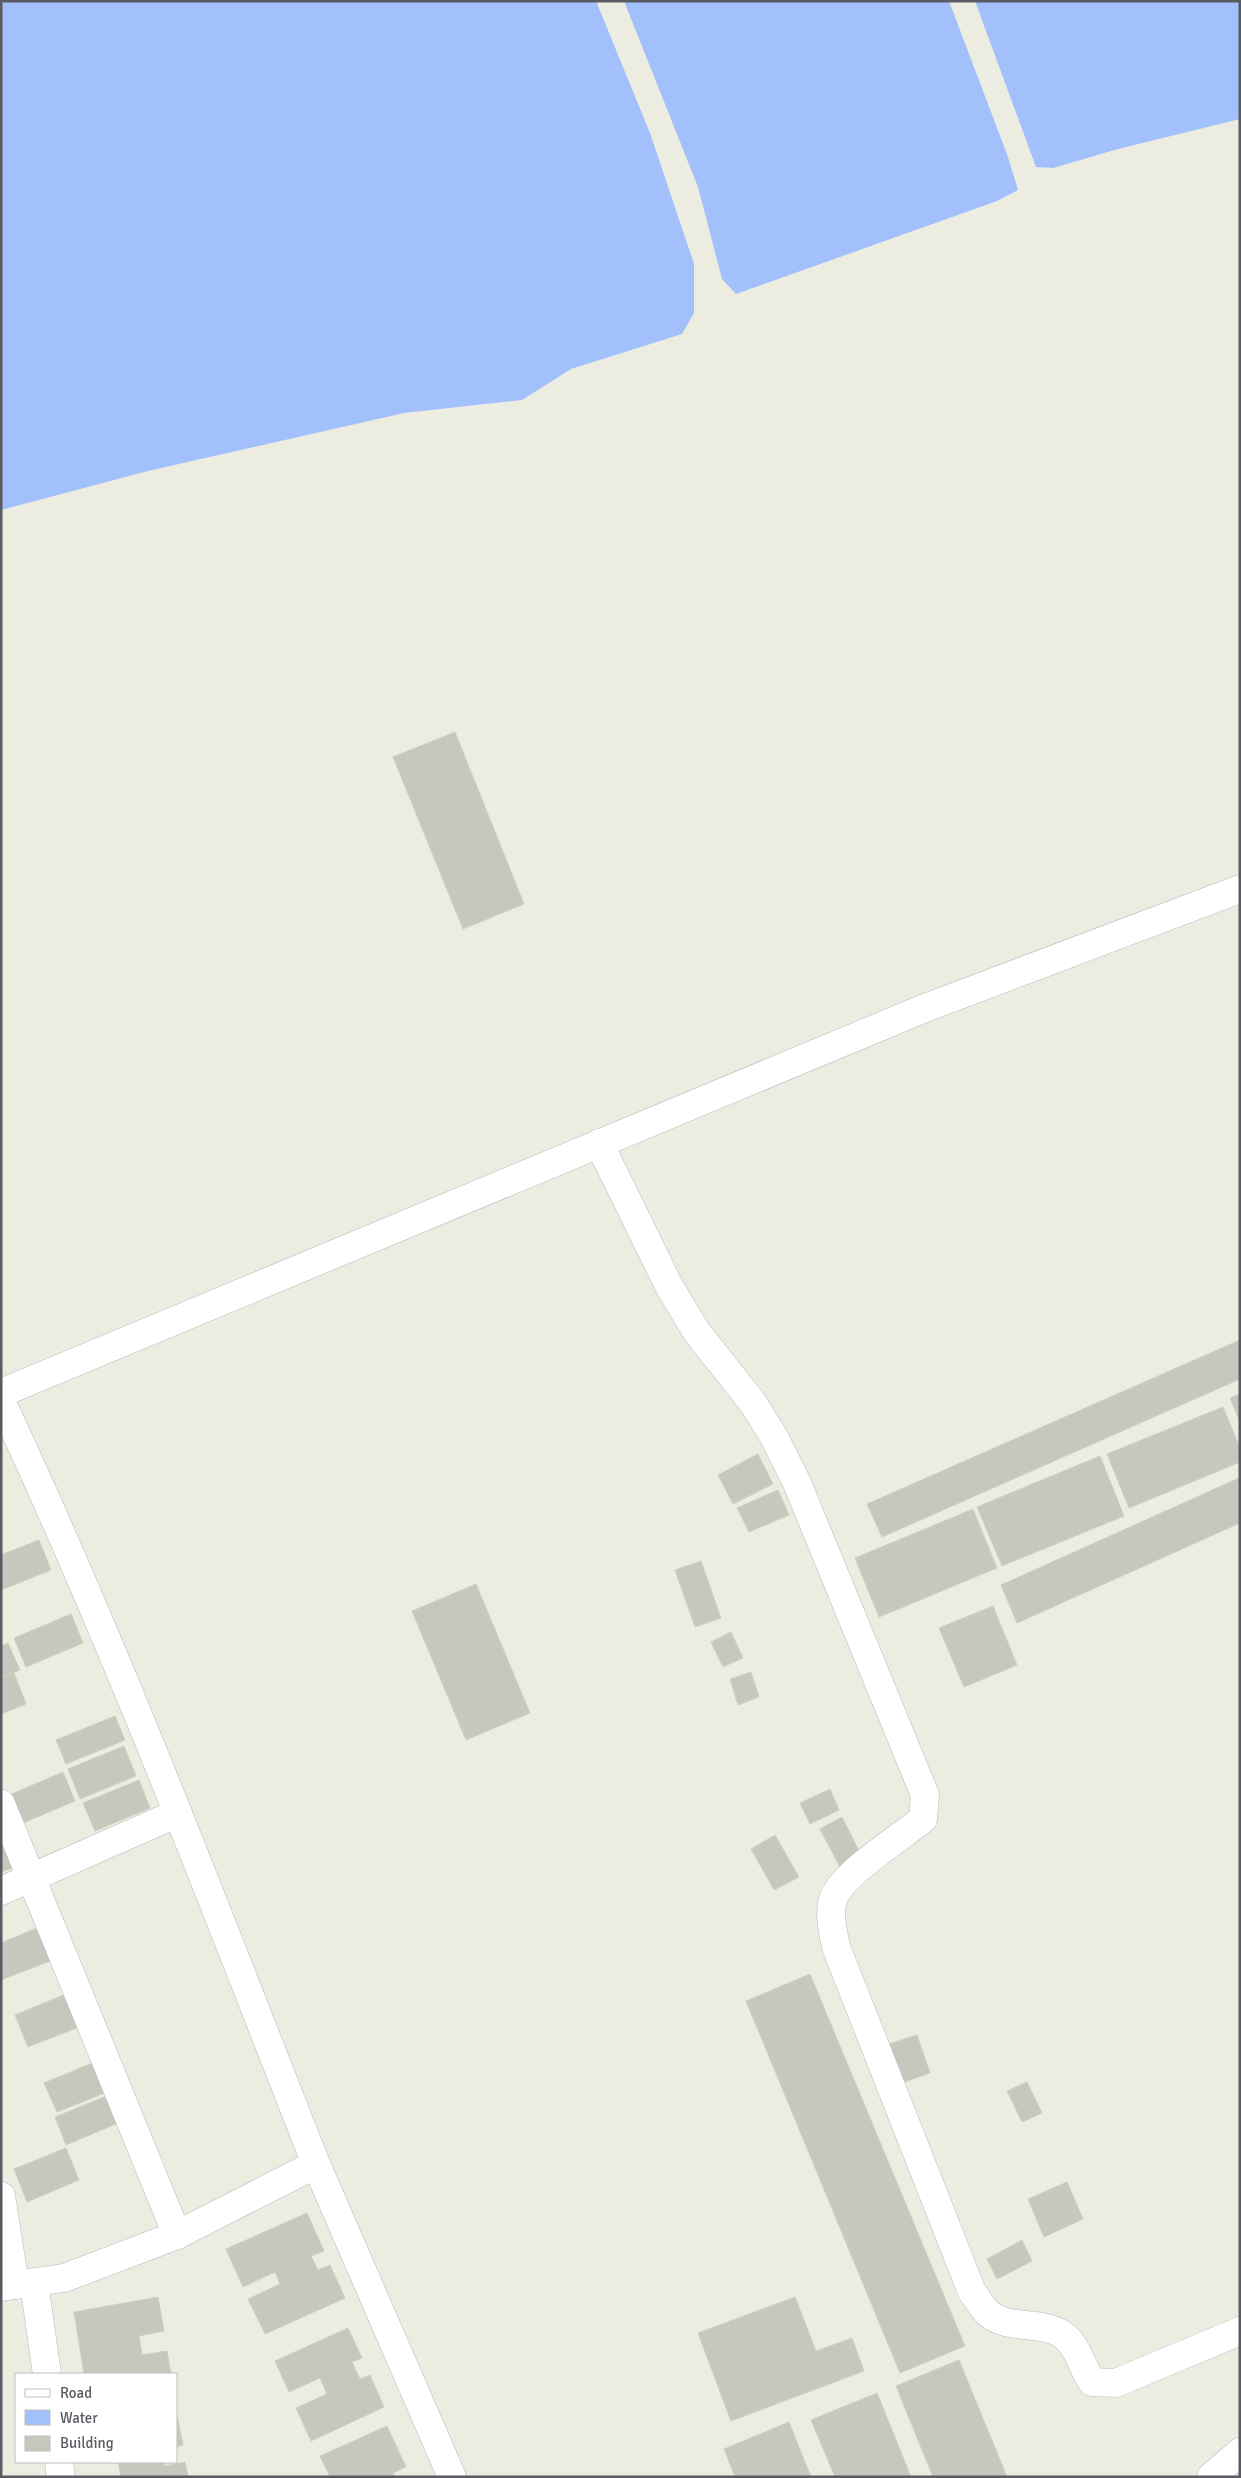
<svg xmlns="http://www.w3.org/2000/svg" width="1241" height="2478" font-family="Signika,sans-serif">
<rect width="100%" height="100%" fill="#ecece1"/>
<g fill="#a1c0fc">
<polygon points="1,1 596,1 650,133 694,264 694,313 682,334 571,369 522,400 404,413 148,471 1,510"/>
<polygon points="624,1 949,1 1008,157 1018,190 997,201 736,294 722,279 698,187"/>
<polygon points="975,1 1240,1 1240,119 1118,149 1053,168 1036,167"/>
</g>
<g fill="#c7c7bd" stroke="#d1cfc0">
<polygon points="455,732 524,904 463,929 393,757"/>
<polygon points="1240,1340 1240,1379 882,1537 867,1504"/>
<polygon points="1240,1394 1240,1422 1230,1398"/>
<polygon points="1223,1407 1240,1448 1240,1462 1129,1508 1107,1454"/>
<polygon points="758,1454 773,1484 733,1504 718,1475"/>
<polygon points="1100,1456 1124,1516 1002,1566 977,1507"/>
<polygon points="1239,1478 1240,1523 1017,1623 1001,1585"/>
<polygon points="778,1490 789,1515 749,1532 737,1508"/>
<polygon points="973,1509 997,1568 879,1617 855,1558"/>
<polygon points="39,1540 51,1570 1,1590 1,1555"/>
<polygon points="701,1561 721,1618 695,1627 675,1570"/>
<polygon points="476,1584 530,1713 466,1740 412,1611"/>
<polygon points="993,1606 1017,1665 964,1687 939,1628"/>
<polygon points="71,1614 83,1643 26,1667 14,1638"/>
<polygon points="731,1632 743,1658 723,1667 711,1642"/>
<polygon points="8,1643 20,1670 1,1677 1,1646"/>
<polygon points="751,1672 759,1697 738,1705 730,1679"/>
<polygon points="14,1673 26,1704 1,1714 1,1678"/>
<polygon points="115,1716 125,1740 66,1764 56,1740"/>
<polygon points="124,1746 136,1776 80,1799 68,1769"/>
<polygon points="63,1772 75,1801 18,1825 7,1796"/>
<polygon points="139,1780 150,1808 95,1831 83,1803"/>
<polygon points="830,1789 839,1810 810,1824 800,1803"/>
<polygon points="842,1817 861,1855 840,1867 820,1829"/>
<polygon points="775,1835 799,1877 774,1890 751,1849"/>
<polygon points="1,1838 18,1866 1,1872"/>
<polygon points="42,1926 55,1959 1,1980 1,1943"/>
<polygon points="810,1974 965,2346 900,2373 746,2001"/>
<polygon points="71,1992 84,2025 28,2047 15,2015"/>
<polygon points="917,2035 930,2073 899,2084 886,2045"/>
<polygon points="100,2060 112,2090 57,2112 44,2083"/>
<polygon points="1027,2082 1042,2113 1022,2122 1007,2091"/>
<polygon points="114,2093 125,2120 66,2145 55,2117"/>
<polygon points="66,2148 79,2180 27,2202 14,2169"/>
<polygon points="1067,2182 1083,2219 1044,2237 1028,2199"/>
<polygon points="307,2213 324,2251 311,2256 318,2270 330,2265 345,2298 265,2334 248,2299 280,2284 275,2272 243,2287 226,2249"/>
<polygon points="1022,2240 1032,2261 997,2279 987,2259"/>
<polygon points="158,2297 164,2331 139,2336 142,2355 167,2351 171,2374 84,2374 74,2312"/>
<polygon points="795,2297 816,2351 852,2338 864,2371 731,2421 698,2333"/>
<polygon points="348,2328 362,2358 352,2362 360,2379 370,2375 384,2407 311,2441 296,2408 327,2394 320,2378 289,2392 275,2361"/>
<polygon points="959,2360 1007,2477 933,2477 896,2386"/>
<polygon points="877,2393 911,2477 835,2477 811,2420"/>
<polygon points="176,2410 183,2445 176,2447"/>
<polygon points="789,2422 811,2477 735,2477 724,2449"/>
<polygon points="387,2426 406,2467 393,2473 395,2477 330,2477 320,2456"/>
<polygon points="118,2462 164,2462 165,2466 185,2462 188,2477 115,2477 121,2476"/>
</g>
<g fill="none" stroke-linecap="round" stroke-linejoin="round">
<defs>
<g id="minor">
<path d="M599,1143L669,1286L696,1331L753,1403L774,1437L797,1483L925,1795L923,1819C901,1837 845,1872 834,1897C828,1913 833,1931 836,1947L972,2292C977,2298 982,2308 988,2313C1008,2330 1036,2321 1058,2332C1077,2341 1081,2366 1092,2382L1116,2383L1240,2331"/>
<polyline points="1,1393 925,1008 1240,889"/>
<path d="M1,1401C118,1650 215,1908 316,2164L177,2235L64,2278L1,2287"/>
<polyline points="1,1804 177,2235"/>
<polyline points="1,1891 178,1813"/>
<polyline points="316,2164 452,2477"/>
<polyline points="1,2196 15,2285"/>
<polyline points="34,2283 47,2374"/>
<polyline points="59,2462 61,2477"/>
<polyline points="1211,2477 1240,2452"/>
</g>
</defs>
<use href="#minor" stroke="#b9bac0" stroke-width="29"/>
<use href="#minor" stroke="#fff" stroke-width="28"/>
</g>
<rect width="1241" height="2478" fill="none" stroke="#5a5b62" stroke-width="5"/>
<rect x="15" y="2373" width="162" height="90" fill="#ffffff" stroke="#bdbdc0"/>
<rect x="25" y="2389" width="25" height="8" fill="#ffffff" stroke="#bdbdc0"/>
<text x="60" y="2398" font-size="15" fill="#5a5b62">Road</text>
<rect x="25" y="2410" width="25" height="15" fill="#a1c0fc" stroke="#bdbdc0"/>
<text x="60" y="2423" font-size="15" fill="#5a5b62">Water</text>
<rect x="25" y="2436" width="25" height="15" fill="#c7c7bd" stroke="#bdbdc0"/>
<text x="60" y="2448" font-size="15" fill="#5a5b62">Building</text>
</svg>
